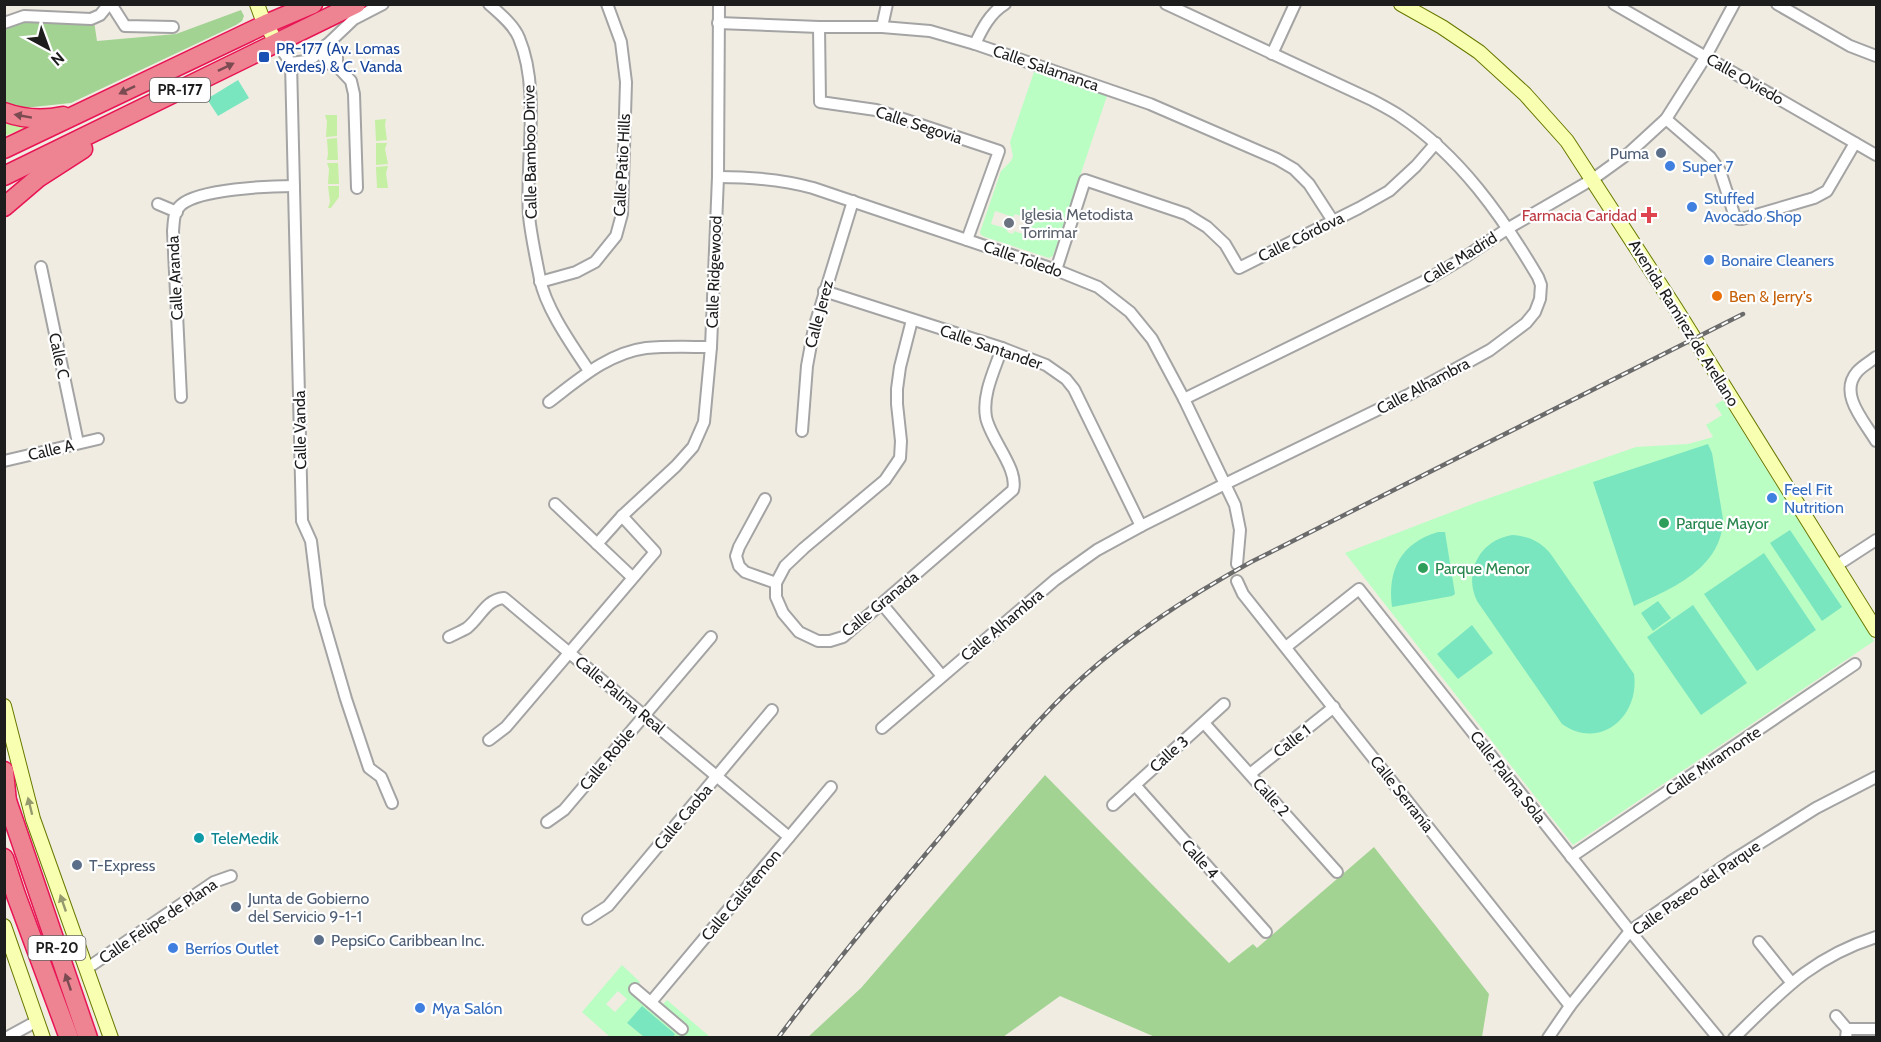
<svg xmlns="http://www.w3.org/2000/svg" width="1881" height="1042" font-family="Cabin,sans-serif">
<rect width="100%" height="100%" fill="#f0ece2"/>
<g fill="#c5efa3">
<polygon points="325,115 337,115 337,136 326,137 327,121"/>
<polygon points="5,118 38,122 5,136"/>
<polygon points="386,119 385,125 387,140 376,141 375,120"/>
<polygon points="337,138 338,160 327,160 328,154 327,139"/>
<polygon points="376,143 387,143 385,149 388,164 376,165"/>
<polygon points="327,163 338,163 339,184 328,184 329,169"/>
<polygon points="388,166 386,173 388,188 377,188 376,167"/>
<polygon points="328,186 339,186 339,197 331,208 328,208 330,202"/>
</g>
<g fill="#a3d393">
<path d="M241,10L244,16L242,21L236,25L71,103L24,108L5,105L4,28C31,16 66,21 94,21L97,41L176,34Z"/>
<polygon points="1045,775 1229,963 1253,944 1257,948 1374,847 1489,994 1482,1037 1155,1037 1060,996 1003,1037 808,1037 861,988"/>
</g>
<g fill="#bbfec3" fill-rule="evenodd">
<path d="M1034,72L1107,96L1053,256L1049,258L985,237L981,235L980,232L1001,171L1011,161L1013,156L1010,142ZM995,211L1013,217L1015,214L1024,217L1023,220L1026,222L1023,234L1014,231L1013,234L1007,232L1008,229L991,224Z"/>
<polygon points="1723,400 1874,641 1573,845 1345,553 1475,503 1636,447 1688,444 1713,437 1706,425 1722,415 1715,405"/>
<path d="M622,965L640,982L631,992L654,1013L667,1000L710,1037H673L675,1034L627,1023L644,1037H610L582,1012ZM618,991L627,999L615,1012L606,1004Z"/>
</g>
<g fill="#79e6c0">
<polygon points="238,80 249,98 218,116 207,99"/>
<path d="M1708,444L1712,453L1723,519C1722,568 1673,588 1634,606L1593,482Z"/>
<polygon points="1790,530 1842,607 1822,621 1770,543"/>
<path d="M1438,532H1445L1455,594L1452,596L1392,607C1387,570 1401,543 1438,532Z"/>
<path d="M1512,535C1528,536 1540,541 1550,553L1634,674C1640,716 1600,751 1562,724L1477,601C1463,572 1480,540 1512,535Z"/>
<polygon points="1764,553 1816,630 1757,671 1704,594"/>
<polygon points="1658,601 1671,618 1653,631 1641,613"/>
<polygon points="1693,605 1747,683 1701,715 1647,637"/>
<polygon points="1472,625 1493,653 1458,679 1437,654"/>
<polygon points="642,1006 675,1034 673,1037 644,1037 627,1023"/>
</g>
<g fill="none" stroke-linecap="round" stroke-linejoin="round">
<defs>
<g id="street">
<polyline points="111,4 125,26 173,27"/>
<path d="M489,4C499,13 514,25 519,38C541,90 525,161 529,216C531,236 536,258 540,279C546,309 572,345 589,371"/>
<polyline points="1614,4 1876,155"/>
<polyline points="1777,4 1850,46 1876,56"/>
<polyline points="4,23 24,16 91,19 100,15 109,4"/>
<polyline points="718,23 819,27 882,27 930,31 975,44 1150,104 1277,159 1294,169 1309,184 1333,221"/>
<polyline points="819,27 820,102 876,110 999,151 967,240"/>
<polyline points="882,27 887,4"/>
<polyline points="276,42 291,63 302,521 311,541 319,606 346,699 369,768 381,777 392,803"/>
<path d="M975,44C982,29 990,13 1005,4"/>
<polyline points="326,45 337,56 337,66"/>
<polyline points="319,52 330,64 337,66 351,81 354,94 357,188"/>
<polyline points="1272,54 1295,4"/>
<polyline points="291,63 306,61 314,57 354,19 383,4"/>
<polyline points="1666,119 1710,157 1720,171 1734,214 1738,219 1742,219 1814,198 1827,191 1855,143"/>
<path d="M718,177C751,177 781,179 813,188L1056,270L1098,287L1130,312L1152,339L1184,399L1235,505L1240,530L1237,564"/>
<polyline points="158,204 177,212"/>
<polyline points="41,267 78,443"/>
<polyline points="1056,270 1085,180 1186,214 1207,227 1225,244 1239,268 1359,208 1389,191 1416,166 1436,143"/>
<polyline points="540,282 576,272 595,262 616,236 622,214 626,82 621,42 607,4"/>
<polyline points="824,291 1002,348 1046,365 1066,379 1074,389 1141,526"/>
<path d="M912,320L900,367L897,389V404L901,441L900,458L885,480L804,548L785,566L776,583V597L783,613L799,632L818,641H830L843,637L1013,490C1019,469 990,439 986,417C982,394 995,369 1002,348"/>
<path d="M1876,357C1870,362 1862,366 1857,372C1838,394 1865,422 1876,441"/>
<path d="M181,397L173,231C174,222 173,212 181,205C199,189 269,186 294,186"/>
<polyline points="1184,399 1423,282 1462,259 1507,229 1593,179 1629,153 1666,119 1706,56 1734,4"/>
<path d="M549,402C578,380 608,353 646,348C667,346 690,347 711,347"/>
<polyline points="802,431 807,366 814,328 853,201"/>
<polyline points="4,461 98,439"/>
<polyline points="765,499 739,547 736,556 739,566 745,572 776,583"/>
<polyline points="555,504 632,577"/>
<polyline points="597,544 622,516 676,466 693,447 704,422 711,347 718,177 719,4"/>
<polyline points="1836,566 1876,540"/>
<polyline points="1237,581 1243,594 1570,1006"/>
<polyline points="882,604 942,676"/>
<path d="M449,637C455,634 462,631 467,628C481,617 485,600 504,598L789,837"/>
<polyline points="1286,647 1359,589 1630,931 1718,1038"/>
<polyline points="1204,723 1337,872"/>
<path d="M882,728L1055,580L1097,550L1141,526L1225,484L1410,394L1490,350L1526,323L1535,312L1540,299L1541,285L1538,277C1502,216 1460,156 1400,116C1391,110 1381,105 1372,100L1166,4"/>
<polyline points="489,740 506,727 655,552 622,516"/>
<polyline points="1250,774 1334,707"/>
<polyline points="1135,785 1266,932"/>
<polyline points="1113,805 1224,704"/>
<polyline points="547,822 564,810 711,637"/>
<polyline points="1571,857 1855,664"/>
<polyline points="588,919 608,906 772,710"/>
<polyline points="1759,942 1791,982"/>
<polyline points="86,969 214,882 231,876"/>
<polyline points="635,989 682,1029"/>
<polyline points="651,1002 831,787"/>
<polyline points="1836,1016 1847,1029 1846,1038"/>
<polyline points="1847,1029 1876,1029"/>
<polyline points="6,1038 37,1021"/>
<polyline points="1548,1038 1570,1006 1630,931 1730,862 1816,808 1876,777"/>
<path d="M1734,1038C1782,991 1811,958 1876,937"/>
</g>
<g id="secondary">
<polyline points="257,4 261,15 276,42"/>
<polyline points="1401,4 1442,27 1479,52 1525,94 1567,141 1676,309 1876,630"/>
<polyline points="4,706 33,819 111,1038"/>
<polyline points="4,926 43,1038"/>
</g>
<g id="highway">
<path d="M4,112C23,119 44,120 63,116"/>
<polyline points="4,149 266,24 313,4"/>
<polyline points="4,176 356,4"/>
<polyline points="4,207 38,178 83,149"/>
<polyline points="4,771 7,802"/>
<polyline points="4,792 88,1038"/>
<polyline points="4,858 16,895 69,1038"/>
</g>
</defs>
<use href="#street" stroke="#a4a4a4" stroke-width="14"/>
<use href="#secondary" stroke="#677900" stroke-width="16"/>
<use href="#highway" stroke="#e81454" stroke-width="21"/>
<use href="#street" stroke="#fff" stroke-width="10"/>
<use href="#secondary" stroke="#f8ffb1" stroke-width="14"/>
<use href="#highway" stroke="#ee8392" stroke-width="18"/>
<defs>
<path id="rail" d="M778,1038C828,971 881,907 935,843C983,786 1028,727 1083,677C1134,631 1191,595 1251,562L1743,314"/>
</defs>
<use href="#rail" stroke="#6b6b6b" stroke-width="4.5"/>
<use href="#rail" stroke="#fff" stroke-width="2" stroke-dasharray="7" stroke-linecap="butt"/>
</g>
<defs><path id="oneway-solid" d="M-6-.8H1V-3.2L6.5 0L1 3.2V.8H-6Z" transform="scale(1.5)"/></defs>
<g fill="#7b4b52">
<use href="#oneway-solid" transform="translate(226 67) rotate(-26)"/>
<use href="#oneway-solid" transform="translate(127 90) rotate(154)"/>
<use href="#oneway-solid" transform="translate(23 116) rotate(-170)"/>
<use href="#oneway-solid" transform="translate(68 982) rotate(-109)"/>
</g>
<g fill="#95996e">
<use href="#oneway-solid" transform="translate(30 806) rotate(-104)"/>
<use href="#oneway-solid" transform="translate(63 903) rotate(-109)"/>
</g>
<rect fill="#1a4fb4" stroke="#fff" stroke-width="2" x="258" y="51" width="12" height="12" rx="3"/>
<g fill="#5c6f8a" stroke="#fff" stroke-width="2">
<circle cx="1661" cy="153" r="6"/>
<circle cx="77" cy="865" r="6"/>
<circle cx="236" cy="907" r="6"/>
<circle cx="319" cy="940" r="6"/>
</g>
<g fill="#3f7fe0" stroke="#fff" stroke-width="2">
<circle cx="1670" cy="166" r="6"/>
<circle cx="1692" cy="207" r="6"/>
<circle cx="1709" cy="260" r="6"/>
<circle cx="1772" cy="498" r="6"/>
<circle cx="173" cy="948" r="6"/>
<circle cx="420" cy="1008" r="6"/>
</g>
<path fill="#e0444e" stroke="#fff" stroke-width="2" d="M1646 206h6v6h6v6h-6v6h-6v-6h-6v-6h6z"/>
<circle fill="#6b7280" stroke="#fff" stroke-width="2" cx="1009" cy="223" r="6"/>
<circle fill="#e8710a" stroke="#fff" stroke-width="2" cx="1717" cy="296" r="6"/>
<g fill="#2e9e5b" stroke="#fff" stroke-width="2">
<circle cx="1664" cy="523" r="6"/>
<circle cx="1423" cy="568" r="6"/>
</g>
<circle fill="#0f9aa8" stroke="#fff" stroke-width="2" cx="199" cy="838" r="6"/>
<g text-anchor="middle" dominant-baseline="central" stroke-width="4.5" stroke-linejoin="round" paint-order="stroke">
<g fill="#fff" stroke="#616161" stroke-width="1.5">
<rect x="150" y="78" width="60" height="24" rx="4.5"/>
<rect x="28.5" y="936" width="57" height="24" rx="4.5"/>
</g>
<g font-size="15" font-weight="bold" fill="#1d1d1d">
<text x="180" y="90">PR-177</text>
<text x="57" y="948">PR-20</text>
</g>
<g font-size="16" fill="#164399" stroke="#fff" text-anchor="start">
<text x="276" y="48">PR-177 (Av. Lomas<tspan x="276" dy="18">Verdes) &amp; C. Vanda</tspan></text>
</g>
<g font-size="16" fill="#1d1d1d" stroke="#fff">
<text transform="translate(1046 68) rotate(19)">Calle Salamanca</text>
<text transform="translate(1745 79) rotate(30)">Calle Oviedo</text>
<text transform="translate(919 125) rotate(18)">Calle Segovia</text>
<text transform="translate(530 152) rotate(-91)">Calle Bamboo Drive</text>
<text transform="translate(622 165) rotate(-87)">Calle Patio Hills</text>
<text transform="translate(1301 237) rotate(-26)">Calle Córdova</text>
<text transform="translate(1460 258) rotate(-32)">Calle Madrid</text>
<text transform="translate(1023 259) rotate(19)">Calle Toledo</text>
<text transform="translate(714 272) rotate(-88)">Calle Ridgewood</text>
<text transform="translate(175 278) rotate(-93)">Calle Aranda</text>
<text transform="translate(819 314) rotate(-75)">Calle Jerez</text>
<text transform="translate(1684 323) rotate(58)">Avenida Ramírez de Arellano</text>
<text transform="translate(991 347) rotate(19)">Calle Santander</text>
<text transform="translate(59 356) rotate(78)">Calle C</text>
<text transform="translate(1423 386) rotate(-28)">Calle Alhambra</text>
<text transform="translate(300 430) rotate(-91)">Calle Vanda</text>
<text transform="translate(51 450) rotate(-13)">Calle A</text>
<text transform="translate(880 604) rotate(-39)">Calle Granada</text>
<text transform="translate(1002 625) rotate(-40)">Calle Alhambra</text>
<text transform="translate(620 695) rotate(40)">Calle Palma Real</text>
<text transform="translate(1292 741) rotate(-38)">Calle 1</text>
<text transform="translate(1169 754) rotate(-42)">Calle 3</text>
<text transform="translate(607 759) rotate(-50)">Calle Roble</text>
<text transform="translate(1713 761) rotate(-34)">Calle Miramonte</text>
<text transform="translate(1508 777) rotate(52)">Calle Palma Sola</text>
<text transform="translate(1402 794) rotate(52)">Calle Serranía</text>
<text transform="translate(1271 797) rotate(48)">Calle 2</text>
<text transform="translate(683 817) rotate(-50)">Calle Caoba</text>
<text transform="translate(1200 859) rotate(48)">Calle 4</text>
<text transform="translate(1696 888) rotate(-35)">Calle Paseo del Parque</text>
<text transform="translate(741 895) rotate(-50)">Calle Calistemon</text>
<text transform="translate(158 921) rotate(-34)">Calle Felipe de Plana</text>
</g>
<g font-size="16" fill="#4e5e75" stroke="#fff" text-anchor="start">
<text x="1649" y="153" text-anchor="end">Puma</text>
<text x="89" y="865">T-Express</text>
<text x="248" y="898">Junta de Gobierno<tspan x="248" dy="18">del Servicio 9-1-1</tspan></text>
<text x="331" y="940">PepsiCo Caribbean Inc.</text>
</g>
<g font-size="16" fill="#366cbe" stroke="#fff" text-anchor="start">
<text x="1682" y="166">Super 7</text>
<text x="1704" y="198">Stuffed<tspan x="1704" dy="18">Avocado Shop</tspan></text>
<text x="1721" y="260">Bonaire Cleaners</text>
<text x="1784" y="489">Feel Fit<tspan x="1784" dy="18">Nutrition</tspan></text>
<text x="185" y="948">Berríos Outlet</text>
<text x="432" y="1008">Mya Salón</text>
</g>
<g font-size="16" fill="#5b616d" stroke="#fff" text-anchor="start">
<text x="1021" y="214">Iglesia Metodista<tspan x="1021" dy="18">Torrimar</tspan></text>
</g>
<g font-size="16" fill="#be3a42" stroke="#fff" text-anchor="end">
<text x="1637" y="215">Farmacia Caridad</text>
</g>
<g font-size="16" fill="#c56008" stroke="#fff" text-anchor="start">
<text x="1729" y="296">Ben &amp; Jerry's</text>
</g>
<g font-size="16" fill="#27864d" stroke="#fff" text-anchor="start">
<text x="1676" y="523">Parque Mayor</text>
<text x="1435" y="568">Parque Menor</text>
</g>
<g font-size="16" fill="#0d838f" stroke="#fff" text-anchor="start">
<text x="211" y="838">TeleMedik</text>
</g>
</g>
<rect width="1881" height="1042" fill="none" stroke="#1d1d1d" stroke-width="12"/>
<g transform="translate(48 48) rotate(139)" stroke="#ffffff" stroke-width="4.5" paint-order="stroke">
<path d="M0-4.5L10 22L0 15L-10 22Z" fill="#1d1d1d"/>
<text y="-9" font-size="16" font-weight="bold" text-anchor="middle" fill="#1d1d1d">N</text>
</g>
</svg>
